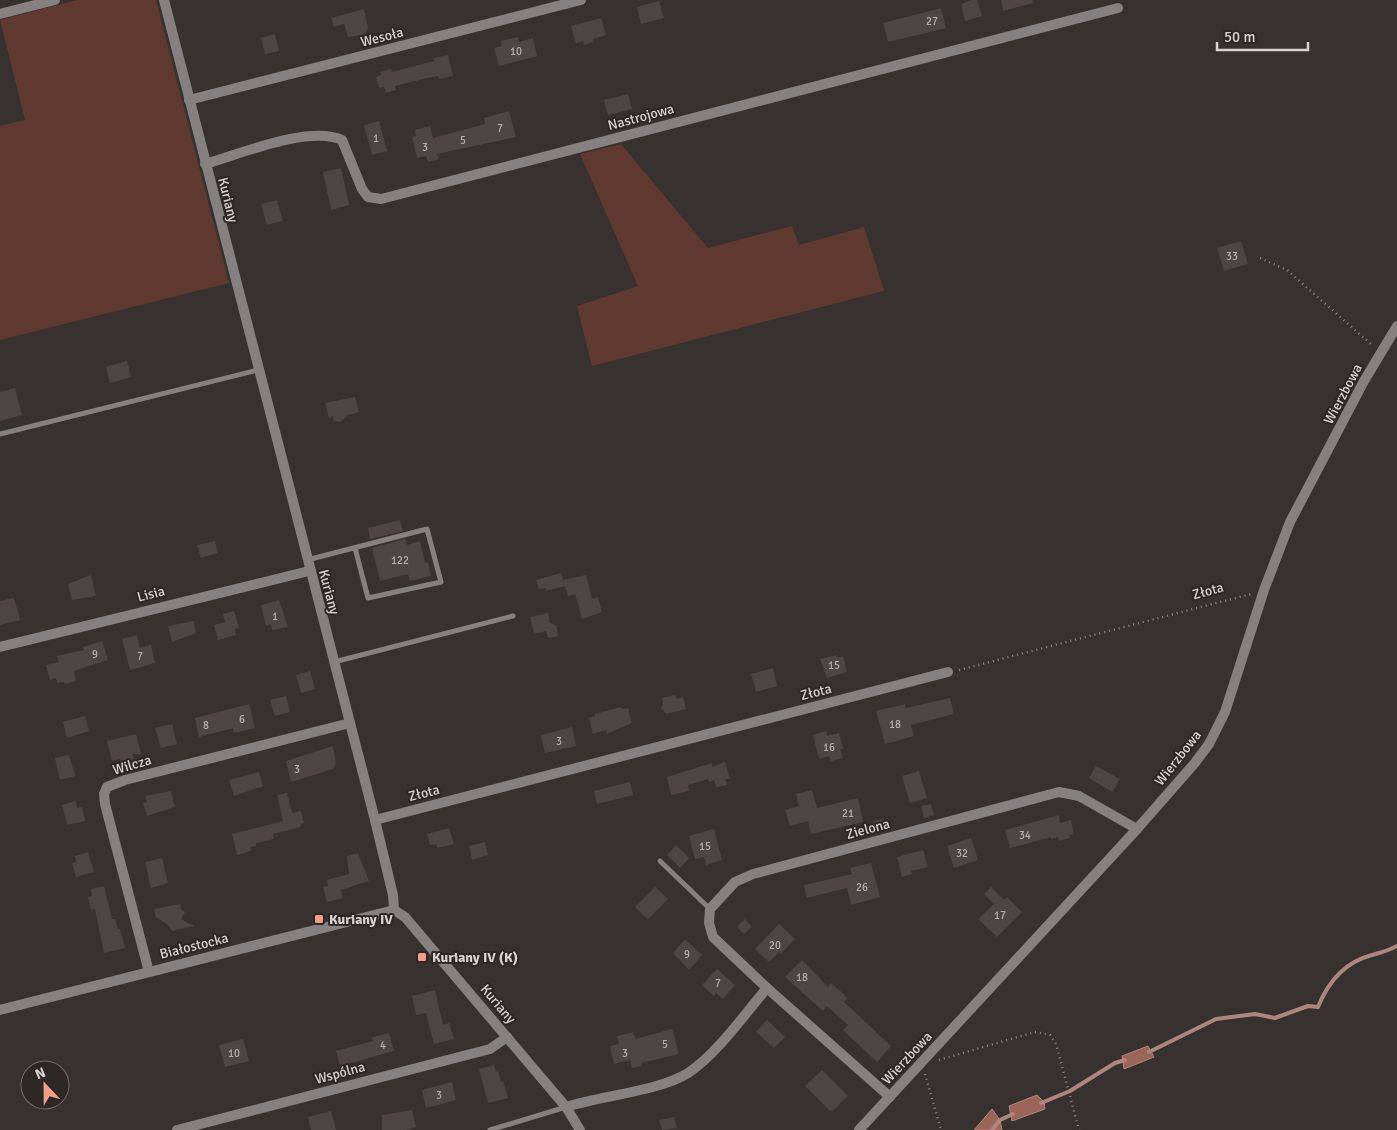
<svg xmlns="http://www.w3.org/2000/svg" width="1397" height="1130" font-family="Signika,sans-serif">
<rect width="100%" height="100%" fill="#373130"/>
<g fill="#603a31">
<polygon points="77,0 156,0 229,283 0,340 0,126 25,120 0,20"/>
<polygon points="621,144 708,248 792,226 799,245 864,227 884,291 592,366 577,306 638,286 580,154"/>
</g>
<g fill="#9d6557" stroke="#af867c">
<polygon points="1148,1046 1154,1057 1124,1069 1122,1056"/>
<polygon points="1037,1095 1044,1102 1045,1109 1012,1121 1009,1106"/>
<polygon points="992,1109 1000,1120 1002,1130 974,1130"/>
</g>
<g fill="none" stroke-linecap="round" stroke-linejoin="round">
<g stroke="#af867c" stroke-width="4">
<path d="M1149,1052L1216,1019L1255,1014L1275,1018L1308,1006L1318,1007C1328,982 1345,962 1372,955C1382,952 1388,951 1397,946"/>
<polyline points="1041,1103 1070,1091 1115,1063 1125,1060"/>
<polyline points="992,1130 1000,1120 1013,1114"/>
</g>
</g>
<g fill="#4d4645">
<polygon points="971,0 977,0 982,16 965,21 961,4"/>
<polygon points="1001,0 1032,0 1033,3 1003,11"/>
<polygon points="659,1 664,18 641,24 637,7"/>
<polygon points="941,8 946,28 888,42 883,23"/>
<polygon points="364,9 368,28 365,34 348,37 344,24 334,27 331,18"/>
<polygon points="601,18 606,35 593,39 594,42 584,45 583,41 576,43 571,26"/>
<polygon points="275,34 279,51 265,54 261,38"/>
<polygon points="518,37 519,42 533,38 537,56 499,66 494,48 502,46 501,41"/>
<polygon points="448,55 453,76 439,79 438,76 427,78 395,86 396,90 386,93 384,87 379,88 376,77 381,75 380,72 391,69 392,72 434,61 433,58"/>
<polygon points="628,94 632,109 608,115 604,100"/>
<polygon points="509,111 516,137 437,154 439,159 428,162 426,156 417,158 412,137 416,136 415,130 430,126 433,138 485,124 484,118"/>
<polygon points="379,121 387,151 372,155 364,125"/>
<polygon points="341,168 349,205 331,210 323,172"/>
<polygon points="277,200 283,221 267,225 261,204"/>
<polygon points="1241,241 1248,264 1224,271 1217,248"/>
<polygon points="127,361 131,377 110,383 106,367"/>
<polygon points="15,388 22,415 0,421 0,392"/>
<polygon points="355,397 359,412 348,415 340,422 334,421 333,416 329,418 325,403"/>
<polygon points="400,520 403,531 370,539 368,528"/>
<polygon points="405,539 407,545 420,541 425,563 428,562 431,576 410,581 408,574 380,581 372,548"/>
<polygon points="215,541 218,553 201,558 197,545"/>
<polygon points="561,573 565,586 546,591 545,588 539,589 536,580"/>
<polygon points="91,575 96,596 72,600 68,584"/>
<polygon points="586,575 592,599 598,597 602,612 582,619 575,594 568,596 563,580"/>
<polygon points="14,598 20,620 0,625 0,601"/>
<polygon points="279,600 288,627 272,630 271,624 266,626 261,605"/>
<polygon points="234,611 239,628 234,629 236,635 218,640 214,625 225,622 223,614"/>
<polygon points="548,613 550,623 556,625 558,636 548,638 546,631 534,634 530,617"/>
<polygon points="194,621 196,633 172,642 168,626"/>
<polygon points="137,635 140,648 151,645 155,663 130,670 122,639"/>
<polygon points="102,641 108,660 74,671 76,681 65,684 64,682 57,683 56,678 50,680 46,665 59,662 57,656 84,650 83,647"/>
<polygon points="837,655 837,658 843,656 847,672 827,678 820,659"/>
<polygon points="773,668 777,686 756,692 751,674"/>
<polygon points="310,671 315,689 301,693 296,675"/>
<polygon points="675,695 677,699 683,697 686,709 666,714 661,708 663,705 662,698"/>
<polygon points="286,696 290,712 275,716 270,700"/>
<polygon points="950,698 954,714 911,725 914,736 885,744 876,711 905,704 906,708"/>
<polygon points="249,704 255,728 234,733 233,728 199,737 195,718"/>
<polygon points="621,707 622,709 628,708 632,723 607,734 606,730 593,734 589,718 595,716 595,714"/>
<polygon points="85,716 89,731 67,738 63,722"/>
<polygon points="172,724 177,744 161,748 155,728"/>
<polygon points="572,727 576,746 545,753 541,735"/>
<polygon points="826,731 827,736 839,733 843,748 840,749 843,758 831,761 829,756 819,759 813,735"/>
<polygon points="136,734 141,754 132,754 134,759 121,763 120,759 112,761 107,741"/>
<polygon points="333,746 336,764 333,769 291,782 286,761"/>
<polygon points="69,755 75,776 60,780 55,758"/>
<polygon points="725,762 730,779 725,779 727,785 716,787 714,780 709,782 708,779 688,785 689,791 671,795 667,777 712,763 712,767"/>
<polygon points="1096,766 1120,779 1112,792 1089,778"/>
<polygon points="919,771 927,798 910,803 902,776"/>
<polygon points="259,772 263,786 234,796 229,780"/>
<polygon points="630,782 633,795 597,804 594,791"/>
<polygon points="812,790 817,808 858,798 863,822 811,834 808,821 790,826 785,810 799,806 796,794"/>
<polygon points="171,791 175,807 147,816 143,803 147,802 145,796"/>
<polygon points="287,793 292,813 301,811 304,823 300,824 301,827 273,834 274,839 256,843 256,846 250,847 251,851 237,855 232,834 283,821 277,795"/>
<polygon points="76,801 77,808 82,807 85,821 67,825 62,805"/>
<polygon points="931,804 934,815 924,818 921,806"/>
<polygon points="1059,815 1060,823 1071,820 1074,834 1069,835 1070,838 1059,841 1058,837 1051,839 1051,837 1010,848 1005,830"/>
<polygon points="883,819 886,828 876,830 873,821"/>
<polygon points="449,828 454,844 437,848 436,844 430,845 427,834"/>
<polygon points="714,829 722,860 706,865 704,857 695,859 689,836"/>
<polygon points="971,838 978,860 954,868 947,846"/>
<polygon points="485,842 488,855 472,860 469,846"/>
<polygon points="676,845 689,858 680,868 667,855"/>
<polygon points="923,850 928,867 911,871 912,874 902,877 897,857"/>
<polygon points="88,852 94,872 76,877 72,863 76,862 75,856"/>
<polygon points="358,853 369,881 341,890 343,898 327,902 323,887 328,886 327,880 349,874 347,856"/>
<polygon points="162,858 168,883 151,888 145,862"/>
<polygon points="871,863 880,897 851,905 847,888 807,898 804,885 852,874 850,868"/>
<polygon points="104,886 112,919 115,919 118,929 120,929 125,948 104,953 95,909 91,910 88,897 92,896 91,889"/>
<polygon points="655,887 668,899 648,919 635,907"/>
<polygon points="991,887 1004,900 1007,897 1022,912 997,937 978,919 994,904 984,894"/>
<polygon points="180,904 181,909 185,912 181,919 194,926 172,931 168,925 156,917 154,909"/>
<polygon points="745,919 752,927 744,934 737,927"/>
<polygon points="779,924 795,939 781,954 779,952 769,962 755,949"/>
<polygon points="685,939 702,955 689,970 673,953"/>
<polygon points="802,960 828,987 831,983 848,998 844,1002 891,1046 877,1062 843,1030 848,1025 827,1006 823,1011 785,977"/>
<polygon points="717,969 735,985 723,999 716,993 714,996 702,985"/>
<polygon points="435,990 443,1025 449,1023 454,1039 434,1044 426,1013 416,1015 412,996"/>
<polygon points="767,1020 785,1037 774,1048 756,1032"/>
<polygon points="672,1029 679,1054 641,1063 642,1066 632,1068 630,1060 614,1064 610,1046 619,1044 617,1036 633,1032 635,1039"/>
<polygon points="389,1033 394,1051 340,1066 336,1051 373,1041 372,1037"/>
<polygon points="243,1039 249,1061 225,1067 219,1045"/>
<polygon points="494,1065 496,1072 498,1071 501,1082 503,1081 508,1098 488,1103 479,1069"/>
<polygon points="822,1070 848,1096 831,1112 805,1086"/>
<polygon points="452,1082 456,1100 426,1108 422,1090"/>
<polygon points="412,1110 416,1127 406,1130 382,1130 382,1115"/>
<polygon points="331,1111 336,1130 311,1130 308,1117"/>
<polygon points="674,1117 677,1128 662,1130 659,1120"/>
</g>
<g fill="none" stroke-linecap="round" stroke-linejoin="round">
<g stroke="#8e8988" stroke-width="2.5" stroke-dasharray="1 4" stroke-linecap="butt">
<polyline points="1260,258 1287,270 1372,345"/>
<polyline points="959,670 1251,594"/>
<polyline points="939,1060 1035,1032 1050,1035 1056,1044 1079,1130"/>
<polyline points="925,1074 941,1130"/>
</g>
<g stroke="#848180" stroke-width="5">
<polyline points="0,434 258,370"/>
<polyline points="307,560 427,529 441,582 368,598 355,548"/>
<polyline points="334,662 513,616"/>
<polyline points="660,861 710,909"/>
<polyline points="490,1130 566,1107"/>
</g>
<g stroke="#848180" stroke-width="10">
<polyline points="164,0 375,820 393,895 394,910"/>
<polyline points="0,14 55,0"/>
<polyline points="189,100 581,0"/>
<path d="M205,164C240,154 309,125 342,140L362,189L368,197L381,199L1118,8"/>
<polyline points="0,647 309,571"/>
<polyline points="375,820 948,672"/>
<polyline points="149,972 105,804 104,794 107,787 125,780 350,723"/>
<polyline points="0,1010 394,910 405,917 566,1107 580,1130"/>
<polyline points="890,1097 767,988 713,937 709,923 710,909 735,882 753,874 1059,792 1079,796 1137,829"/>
<path d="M566,1107C600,1096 660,1091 688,1073C715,1056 745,1014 767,988"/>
<polyline points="177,1130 490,1049 507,1037"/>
<polyline points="859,1130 1137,829 1194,764 1209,744 1225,712 1264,590 1290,522 1364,381 1397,326"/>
</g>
</g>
<g fill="#f49e88" stroke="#2d2726" stroke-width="2">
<rect x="314" y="914" width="10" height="10" rx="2.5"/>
<rect x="417" y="952" width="10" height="10" rx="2.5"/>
</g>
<g text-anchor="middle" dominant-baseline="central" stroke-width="4" stroke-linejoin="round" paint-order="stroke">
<g font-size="11" fill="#b5b0b0">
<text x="932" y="21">27</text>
<text x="516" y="51">10</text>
<text x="500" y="128">7</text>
<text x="376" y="138">1</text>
<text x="463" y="140">5</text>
<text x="425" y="147">3</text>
<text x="1232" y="256">33</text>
<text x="400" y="560">122</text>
<text x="275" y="616">1</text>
<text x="95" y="654">9</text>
<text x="140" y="656">7</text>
<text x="834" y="665">15</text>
<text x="242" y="719">6</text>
<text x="895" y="724">18</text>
<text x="206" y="725">8</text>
<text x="559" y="741">3</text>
<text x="829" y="747">16</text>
<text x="297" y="769">3</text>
<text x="848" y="813">21</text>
<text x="1025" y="835">34</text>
<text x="705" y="846">15</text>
<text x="962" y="853">32</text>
<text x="862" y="887">26</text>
<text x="1000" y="915">17</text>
<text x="775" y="945">20</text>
<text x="687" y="954">9</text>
<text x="802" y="977">18</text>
<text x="718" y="983">7</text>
<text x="665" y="1044">5</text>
<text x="383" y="1045">4</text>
<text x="234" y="1053">10</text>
<text x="625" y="1053">3</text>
<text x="439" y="1095">3</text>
</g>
<g font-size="14" fill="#d8d4d3" stroke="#2d2726">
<text transform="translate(382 37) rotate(-14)">Wesoła</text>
<text transform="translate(641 117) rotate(-15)">Nastrojowa</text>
<text transform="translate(228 200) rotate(76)">Kuriany</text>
<text transform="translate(1343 394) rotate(-62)">Wierzbowa</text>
<text transform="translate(1208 591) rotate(-15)">Złota</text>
<text transform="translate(329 592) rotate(75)">Kuriany</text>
<text transform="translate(151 594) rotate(-14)">Lisia</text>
<text transform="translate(816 692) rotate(-14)">Złota</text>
<text transform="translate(1178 758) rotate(-52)">Wierzbowa</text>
<text transform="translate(132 765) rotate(-16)">Wilcza</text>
<text transform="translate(424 793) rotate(-14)">Złota</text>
<text transform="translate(868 829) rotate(-15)">Zielona</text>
<text transform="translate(194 946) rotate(-14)">Białostocka</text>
<text transform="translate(498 1004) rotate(50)">Kuriany</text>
<text transform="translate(907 1058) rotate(-47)">Wierzbowa</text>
<text transform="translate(340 1073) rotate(-15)">Wspólna</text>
</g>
<g font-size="14" font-weight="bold" fill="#d8d4d3" stroke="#2d2726" text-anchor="start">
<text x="329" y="919">Kuriany IV</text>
<text x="432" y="957">Kuriany IV (K)</text>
</g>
</g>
<g transform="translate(45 1085) rotate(338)"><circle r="24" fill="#2d2726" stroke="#716c6b"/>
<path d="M0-4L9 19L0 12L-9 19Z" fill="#f49e88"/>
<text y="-8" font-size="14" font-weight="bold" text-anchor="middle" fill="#d8d4d3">N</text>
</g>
<path d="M1217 42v8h91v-8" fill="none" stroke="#d8d4d3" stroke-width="2.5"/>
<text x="1224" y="42" font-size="15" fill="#d8d4d3" stroke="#2d2726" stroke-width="4" paint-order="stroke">50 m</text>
</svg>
